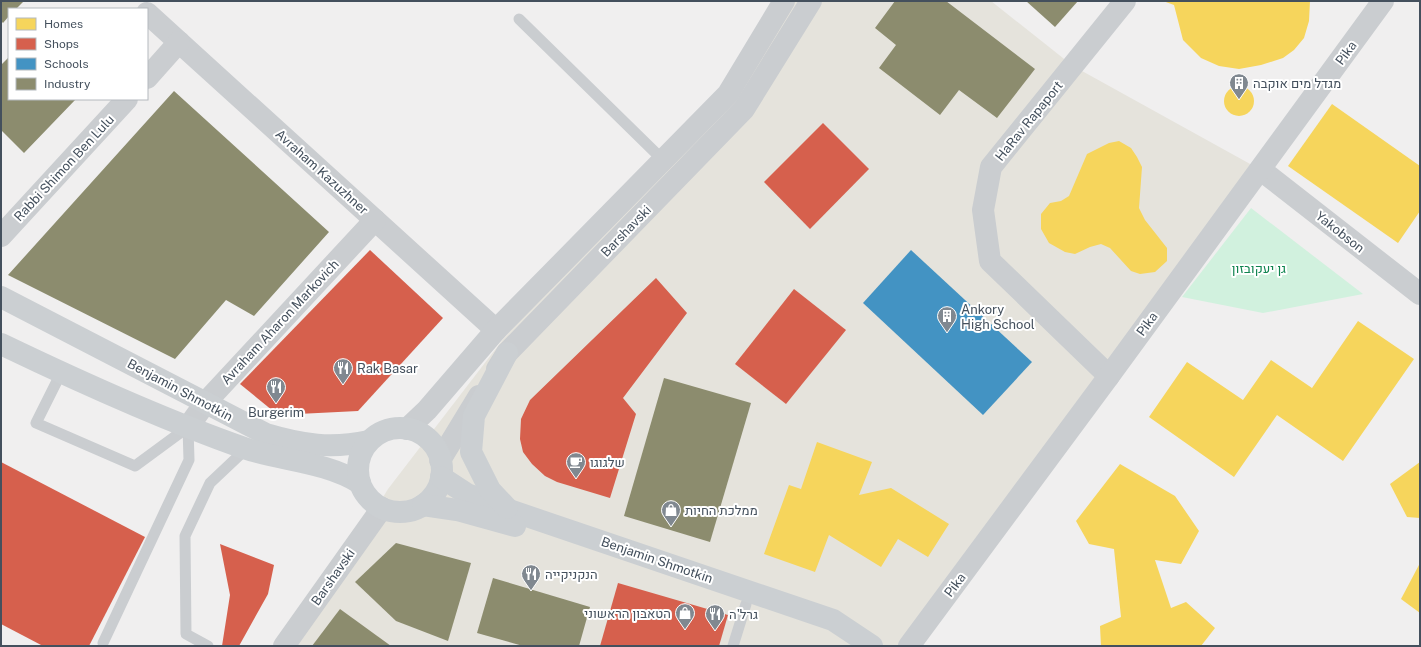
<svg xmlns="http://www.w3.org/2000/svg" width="1421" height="647" font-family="'Public Sans',Heebo,sans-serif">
<rect width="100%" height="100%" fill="#f0efef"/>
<polygon fill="#e5e3dc" points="784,1 991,1 1073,66 1261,170 900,646 292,646 388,489 504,338 728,94"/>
<polygon fill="#d1f1de" points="1251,208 1363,294 1263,313 1182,297"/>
<g fill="#f6d55c">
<polygon points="1163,1 1310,1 1309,21 1304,38 1294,50 1283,58 1261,65 1239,69 1219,66 1201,58 1183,40 1174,5"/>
<circle cx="1239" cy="101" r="15"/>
<polygon points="1332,104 1420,166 1420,211 1398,243 1288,166"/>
<polygon points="1119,141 1131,148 1137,157 1142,167 1139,208 1145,220 1167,248 1167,261 1155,272 1140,274 1131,271 1110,248 1101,244 1090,247 1075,254 1065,252 1049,243 1041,229 1041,214 1050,203 1061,201 1069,196 1087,154 1109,143"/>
<polygon points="1358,321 1414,359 1343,461 1277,415 1234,477 1149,417 1187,362 1243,400 1271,360 1312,388"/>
<polygon points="817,442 872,462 859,495 891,488 949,524 928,557 898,539 881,567 829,535 815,572 764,554 789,485 801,489"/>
<polygon points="1420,462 1420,518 1407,517 1390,484"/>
<polygon points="1120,464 1175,496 1199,531 1181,564 1155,560 1171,608 1186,602 1215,628 1201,646 1101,646 1100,626 1121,617 1114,549 1089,544 1076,521"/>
<polygon points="1420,563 1420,613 1401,599"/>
</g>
<g fill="#d6604d">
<polygon points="823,123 869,169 810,229 764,182"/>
<polygon points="370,250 443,318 358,411 278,415 240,384"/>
<polygon points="656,278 687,313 623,398 636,414 610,498 557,482 545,476 532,464 523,452 520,439 521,419 530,400"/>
<polygon points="794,289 846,330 786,404 735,364"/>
<polygon points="1,462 145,537 89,646 43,646 1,624"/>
<polygon points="220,544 274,565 268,594 239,646 222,646 230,595"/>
<polygon points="618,583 728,615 719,646 600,646"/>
</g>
<polygon fill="#4393c3" points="911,250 1032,362 983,415 863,303"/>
<g fill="#8c8c6e">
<polygon points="1,1 24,1 16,9 9,9 9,16 3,23 1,21"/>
<polygon points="895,1 946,1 1035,69 997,118 959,90 940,115 879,68 896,45 875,28"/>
<polygon points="1026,1 1078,1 1055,27"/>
<polygon points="9,57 9,99 76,99 24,153 1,130 1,65"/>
<polygon points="174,91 329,232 254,316 226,300 175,359 8,275"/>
<polygon points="664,378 751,403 710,542 624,516"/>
<polygon points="396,543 471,563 448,641 396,621 355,582"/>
<polygon points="493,578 590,607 579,646 523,646 477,633"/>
<polygon points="340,609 391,646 312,646"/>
</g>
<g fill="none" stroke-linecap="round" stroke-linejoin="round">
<g stroke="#cacdd0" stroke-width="11">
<polyline points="519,19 666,163"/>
<polyline points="61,373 36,423 135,466 188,427"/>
<polyline points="103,643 189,460 188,427"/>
<polyline points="208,646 186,634 185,536 210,483 246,449"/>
<polyline points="733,646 746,604"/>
</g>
<g stroke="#cacdd0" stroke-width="22">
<polyline points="147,13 496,330"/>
<polyline points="147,78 179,42"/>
<polyline points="1261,170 1420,294"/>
<polyline points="1,236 127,99"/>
<polyline points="497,369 507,353 744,109 811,1"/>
<polyline points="1109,376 990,261 983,210 991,167 1125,1"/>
<polyline points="188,427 206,402 375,220"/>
<polyline points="407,429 427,410 496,330 728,94 784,1"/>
<polyline points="440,460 479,396"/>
<polyline points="284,646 382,508"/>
<polyline points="909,646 1109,376 1383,1"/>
</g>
<g stroke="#cbcfd2" stroke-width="22">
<path d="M1,297L266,434C303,445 331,449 369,441"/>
<path d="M1,344C80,382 161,419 244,448C282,461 324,461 360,483"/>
<circle cx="400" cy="470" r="42"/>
<polyline points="441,477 467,494 509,510 833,620 872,646"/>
<polyline points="423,505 457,510 515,526"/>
<polyline points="507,508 490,490 471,452 474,416 507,353"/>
</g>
</g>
<defs>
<symbol id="building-pin" viewBox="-11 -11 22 30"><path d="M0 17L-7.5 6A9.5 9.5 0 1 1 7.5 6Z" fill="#808890" stroke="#fff"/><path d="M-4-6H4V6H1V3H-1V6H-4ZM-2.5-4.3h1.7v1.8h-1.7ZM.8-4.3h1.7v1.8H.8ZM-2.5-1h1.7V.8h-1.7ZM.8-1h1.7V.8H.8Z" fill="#fff"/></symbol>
<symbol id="restaurant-pin" viewBox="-11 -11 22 30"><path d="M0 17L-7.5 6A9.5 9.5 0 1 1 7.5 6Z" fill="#808890" stroke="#fff"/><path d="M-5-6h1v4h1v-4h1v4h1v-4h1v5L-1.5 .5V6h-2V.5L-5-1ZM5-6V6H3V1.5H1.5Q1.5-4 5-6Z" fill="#fff"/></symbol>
<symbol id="cafe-pin" viewBox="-11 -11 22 30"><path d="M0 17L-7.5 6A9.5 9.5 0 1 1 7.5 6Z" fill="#808890" stroke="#fff"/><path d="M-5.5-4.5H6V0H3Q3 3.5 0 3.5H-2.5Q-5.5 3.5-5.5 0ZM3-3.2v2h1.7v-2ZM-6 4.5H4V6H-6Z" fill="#fff"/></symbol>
<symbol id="shop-pin" viewBox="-11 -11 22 30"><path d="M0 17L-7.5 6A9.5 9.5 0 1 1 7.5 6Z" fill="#808890" stroke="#fff"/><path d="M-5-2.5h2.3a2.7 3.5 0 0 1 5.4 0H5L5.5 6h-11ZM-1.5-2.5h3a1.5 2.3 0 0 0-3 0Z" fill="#fff"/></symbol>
</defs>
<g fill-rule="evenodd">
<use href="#building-pin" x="1228" y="72" width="22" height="30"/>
<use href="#building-pin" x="936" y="305" width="22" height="30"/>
<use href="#restaurant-pin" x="332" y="357" width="22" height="30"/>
<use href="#restaurant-pin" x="265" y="376" width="22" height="30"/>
<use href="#cafe-pin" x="565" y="451" width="22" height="30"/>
<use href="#shop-pin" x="660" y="499" width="22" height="30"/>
<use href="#restaurant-pin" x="520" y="563" width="22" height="30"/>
<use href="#shop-pin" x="674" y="602" width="22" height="30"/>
<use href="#restaurant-pin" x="704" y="603" width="22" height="30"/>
</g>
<g text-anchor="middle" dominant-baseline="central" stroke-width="4" stroke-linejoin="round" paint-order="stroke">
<g font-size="13" fill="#44505d" stroke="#fff">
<text transform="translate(1346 53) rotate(-54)">Pika</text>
<text transform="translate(1029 121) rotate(-51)">HaRav Rapaport</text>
<text transform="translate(64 168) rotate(-47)">Rabbi Shimon Ben Lulu</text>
<text transform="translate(322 172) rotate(42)">Avraham Kazuzhner</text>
<text transform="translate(626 231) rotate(-46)">Barshavski</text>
<text transform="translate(1340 232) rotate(38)">Yakobson</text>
<text transform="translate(280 322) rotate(-47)">Avraham Aharon Markovich</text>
<text transform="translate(1147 324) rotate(-54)">Pika</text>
<text transform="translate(180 390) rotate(28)">Benjamin Shmotkin</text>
<text transform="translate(657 560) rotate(19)">Benjamin Shmotkin</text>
<text transform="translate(333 577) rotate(-55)">Barshavski</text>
<text transform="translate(955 585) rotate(-53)">Pika</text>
</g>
<g font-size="13" fill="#44505d" stroke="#fff" text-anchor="start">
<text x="1253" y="83">מגדל מים אוקבה</text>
<text x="961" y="309">Ankory<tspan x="961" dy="15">High School</tspan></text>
<text x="357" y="368">Rak Basar</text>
<text x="276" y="412" text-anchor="middle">Burgerim</text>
<text x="590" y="462">שלגוגו</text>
<text x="685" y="510">ממלכת החיות</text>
<text x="545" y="574">הנקניקייה</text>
<text x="671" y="613" text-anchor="end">הטאבון הראשוני</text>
<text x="729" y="614">גרל'ה</text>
</g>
<g font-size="13" fill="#0f844f" stroke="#fff">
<text x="1259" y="268">גן יעקובזון</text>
</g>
</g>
<rect width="1421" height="647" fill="none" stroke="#44505d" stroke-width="4"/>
<rect x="8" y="8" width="140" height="92" fill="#ffffff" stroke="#b4b9be"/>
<rect x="16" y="18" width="20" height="12" fill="#f6d55c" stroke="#b4b9be"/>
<text x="44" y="28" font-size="12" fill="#44505d">Homes</text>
<rect x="16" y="38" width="20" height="12" fill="#d6604d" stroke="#b4b9be"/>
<text x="44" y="48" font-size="12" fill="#44505d">Shops</text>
<rect x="16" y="58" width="20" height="12" fill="#4393c3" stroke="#b4b9be"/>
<text x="44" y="68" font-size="12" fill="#44505d">Schools</text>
<rect x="16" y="78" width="20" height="12" fill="#8c8c6e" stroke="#b4b9be"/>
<text x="44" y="88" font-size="12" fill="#44505d">Industry</text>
</svg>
